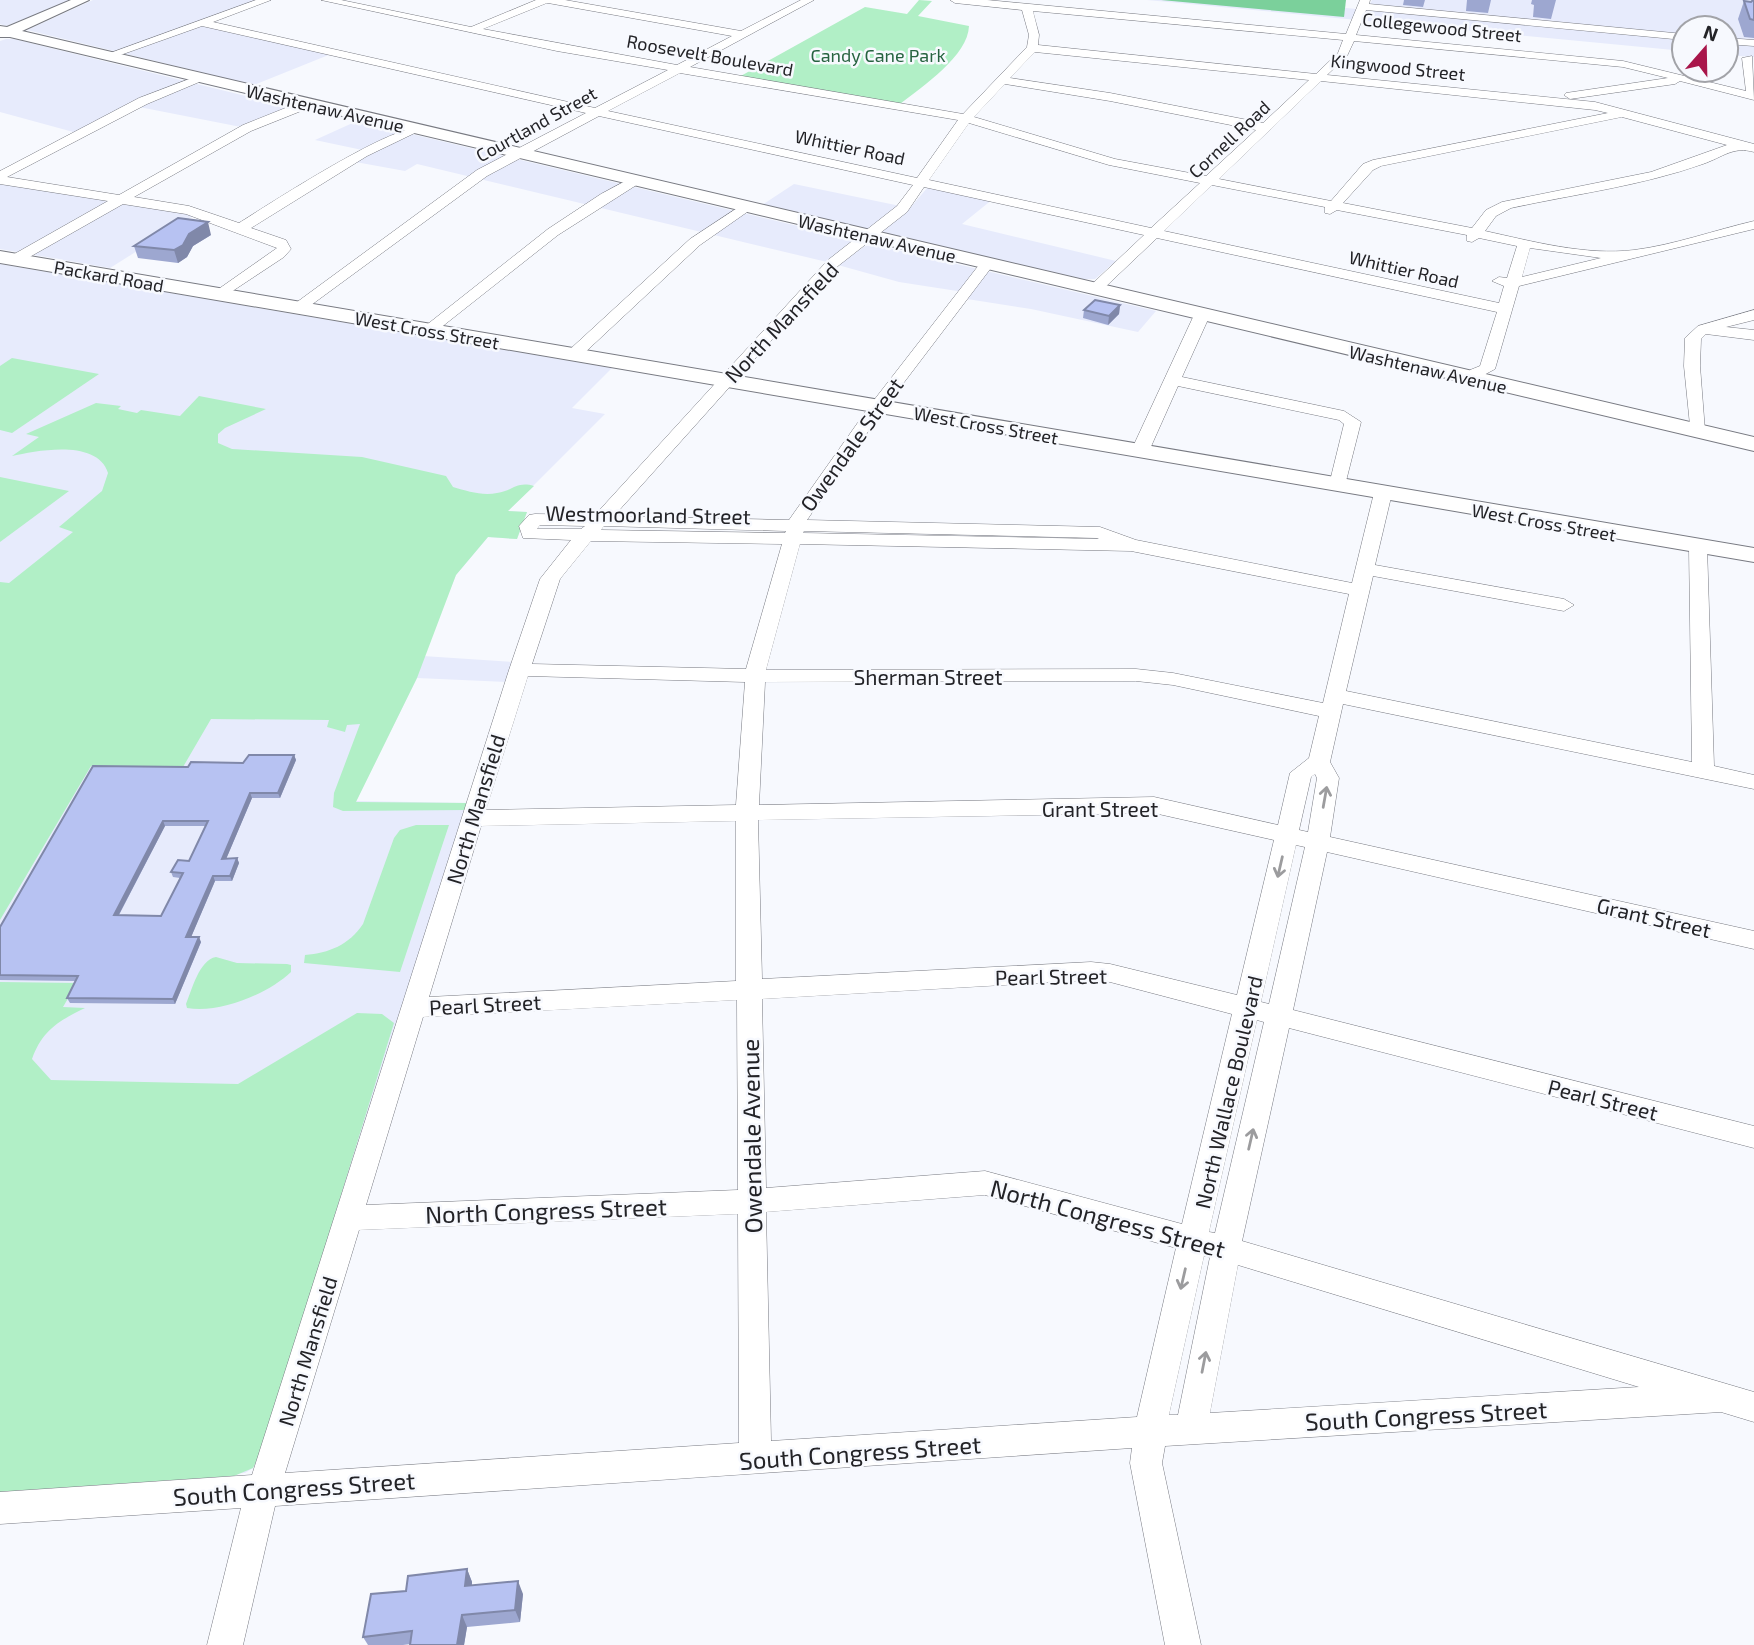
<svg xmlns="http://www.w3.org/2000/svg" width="1754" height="1645" font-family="'Exo 2',sans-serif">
<rect width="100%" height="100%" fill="#f7f9fe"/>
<g fill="#e7ebfc">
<polygon points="0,0 73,0 6,26 0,24"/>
<polygon points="93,0 261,0 193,24 331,54 254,85 27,30"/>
<polygon points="1147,0 1262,0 1367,10 1372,0 1754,0 1754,57 1726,55 1726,28 1684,28 1684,51"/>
<polygon points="6,39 14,39 290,107 241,127 129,105 77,133 0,112 0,41"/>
<polygon points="357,121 844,237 851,239 852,243 827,262 417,164 405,171 350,161 367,151 315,140"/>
<polygon points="0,183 196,214 110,268 0,249"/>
<polygon points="794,184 910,208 928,187 993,199 962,224 1116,261 1095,279 1083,279 762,205"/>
<polygon points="876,245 1156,311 1138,332 1031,309 967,299 970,293 899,282 838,265 865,246"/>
<polygon points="0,264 612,368 572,408 605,414 508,511 527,512 517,539 488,537 456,575 423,656 513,662 507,682 417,678 356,801 469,803 253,1468 245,1473 0,1492"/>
</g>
<g fill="#b1efc6">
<path d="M919,0L932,1L918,16L969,26C968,56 923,86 900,104L739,77L865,7L907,14Z"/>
<polygon points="12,358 99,374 12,433 0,430 0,366"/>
<path d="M199,396L266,409L225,428L218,434V443L232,449L362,457L446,476L453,487C467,491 482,496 497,493C513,491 516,481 534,486L508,511L527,512L517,539L488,537L456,575L417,678L356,802L469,803L467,810L343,811L333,807L334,793L360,724L347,725L345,732L327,727L329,720L211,719L183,767L91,766L0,920V582L9,583L73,532L59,527L102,491L108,473C98,439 38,450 12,456L39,437L26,434L96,403L121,406L118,409L137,413L141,410L180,416Z"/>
<polygon points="0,477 69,491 0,542"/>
<path d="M416,825H449L400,972L304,963L305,955C329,953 349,945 363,924L394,838L400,830Z"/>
<path d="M216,957L237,963L287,964L291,965V972C268,994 219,1014 187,1008L186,1004C192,990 199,960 216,957Z"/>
<path d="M0,982L77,983L63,1007L85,1008C58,1021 42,1031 32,1059L51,1080L238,1084L357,1013L382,1014L394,1023L263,1448L253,1468L234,1476L0,1492Z"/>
</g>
<polygon fill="#7bd09b" points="1161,0 1346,0 1344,17"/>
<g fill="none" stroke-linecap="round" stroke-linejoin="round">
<defs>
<g id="minor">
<path d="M256,0H271L213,22L595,108L668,70L557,51L321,0H341L471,27L536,0H565L741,31L801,0H814L690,67L963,114L1027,47L1029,35L1022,10L955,3L950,0H987L1346,34L1360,0H1370L1369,4L1684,34V40L1366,10L1356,35L1623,61L1746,91L1742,58L1752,56L1754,100L1680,81L1675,84L1570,99L1564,95L1566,93L1668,78L1623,67L1354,41L1347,56L1327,75L1595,102L1754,144V152C1733,146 1723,157 1703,164C1641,186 1575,194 1511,208L1496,216L1485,231C1531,241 1586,256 1634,250C1674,245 1715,230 1754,221V229L1519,286L1495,369L1482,376L1479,382L1473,384L1465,379L1470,370L1480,366L1497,312L1157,238L1100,292L1095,293L1088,289L1090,286L1144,235L924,187L907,212L838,266L614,516L789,520L871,404L982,261L987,260L994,264L883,410L807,520L1100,527L1136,540L1352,583L1374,493L1383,488L1389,489L1392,493L1375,565L1564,599L1574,605L1564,611L1373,576L1346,691L1692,762L1689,547L1691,543H1705L1707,547L1714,766L1754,775V789L1343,704L1330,762L1339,778L1330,837L1754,931V949L1327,852L1293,1010L1754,1126V1148L1289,1028L1242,1241L1754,1392V1422L1721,1412L1165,1446L1162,1463L1201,1645H1165L1130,1463L1132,1448L275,1506L243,1645H207L241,1508L0,1524V1492L252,1475L509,670L540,579L571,540L523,538L519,526L529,515L535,514L595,515L828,260L897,206L913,185L599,116L487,176L303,311H293L291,308L293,305L477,170L586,113L202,26L112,58L102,56ZM547,3H548L732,36L677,65L483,29ZM1033,11L1343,40L1338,53L1316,74L1038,45L1039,35ZM1035,52L1309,80L1263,123L1110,93L1010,78ZM680,73L958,120L917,178L608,111ZM1321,81L1595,110L1608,113L1373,160L1363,164L1331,201L1219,179ZM1005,84L1110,101L1256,130L1206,176L1115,159L974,117ZM1622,117L1727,145L1651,172L1502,202L1486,210L1472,228L1343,203L1373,170L1381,166ZM969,123L1109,165L1200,183L1151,228L929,180ZM1212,185L1325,207V213L1330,214L1337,210L1467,235V241L1472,242L1479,238L1517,246L1507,278L1499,277L1492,281L1504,286L1499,303L1164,231ZM1530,248L1601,258L1522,277ZM540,525L585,526L581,529H537ZM604,526L786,531L785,533L601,530ZM804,531L1097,538L1099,539L803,533ZM591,541L782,544L746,669L532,664L560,579ZM800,544L1131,551L1349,594L1323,703L1173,673L1136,669L766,670ZM528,676L745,682L736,805L486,810ZM1136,681L1173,685L1319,716L1309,758L1290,773L1278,825L1154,797L759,805L765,682ZM1315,774L1317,778L1308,832L1299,830L1311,777ZM1154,813L1274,840L1237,995L1110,964L1091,962L762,979L758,820ZM736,821V981L429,997L481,826ZM1296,845L1305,847L1269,1004L1261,1002ZM1091,980L1110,982L1232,1014L1182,1224L985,1171L766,1188L762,999ZM737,1000L738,1190L366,1205L423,1017ZM1257,1020L1264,1022L1215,1233L1209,1232ZM985,1195L1176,1248L1137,1417L771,1441L766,1212ZM738,1214L739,1443L285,1473L359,1230ZM1204,1256L1210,1257L1178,1415H1169ZM1238,1265L1639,1387L1210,1413Z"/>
<polygon points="1726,38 1754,40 1754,46 1726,44"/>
<path d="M200,75L206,78L204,80L147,104L7,177L119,195L243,125L303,101H311V107L251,131L134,197L189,206L239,223C263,208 404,116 421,130L367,156L251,228L286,240L291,249L284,257L222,298H212L210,295L277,248L186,214L123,204L19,263H9V257L108,201L0,184V171L139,98Z"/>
<polygon points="633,177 640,181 638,184 558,235 434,333 424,333 421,330 424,327 548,229 601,194"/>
<polygon points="745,203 752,207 750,210 700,245 579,358 567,358 565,355 567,352 690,239"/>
<polygon points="1202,310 1210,315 1182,377 1344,411 1361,422 1344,489 1332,489 1329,485 1344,424 1339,420 1178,386 1149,451 1146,455 1134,455 1131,451 1194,315"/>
<polygon points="1754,310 1754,320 1726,327 1754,330 1754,340 1706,334 1701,339 1700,366 1705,431 1697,436 1691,435 1684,366 1685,338 1698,326"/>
</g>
<g id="major">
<polygon points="71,0 89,0 22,31 1754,437 1754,451 10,37 0,37 0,26 7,27"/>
<polygon points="0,251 1754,548 1754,562 0,263"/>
</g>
</defs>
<use href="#minor" stroke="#787a82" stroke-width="1"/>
<use href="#major" stroke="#787a82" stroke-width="2"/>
<use href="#minor" fill="#fff" fill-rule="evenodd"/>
<use href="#major" fill="#fff" fill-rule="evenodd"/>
</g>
<g fill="#9da7d0" fill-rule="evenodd">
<polygon points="1404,0 1425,0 1423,7 1403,5"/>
<polygon points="1467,0 1491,0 1488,13 1466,11"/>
<polygon points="1532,0 1556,0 1551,19 1533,17 1534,5 1531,4"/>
<polygon points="1754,0 1754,38 1744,37 1738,19 1744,1 1751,2"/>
<polygon points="211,235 193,246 187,257 178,263 138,258 134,246"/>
<polygon points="1120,305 1119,314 1108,325 1083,318 1084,310"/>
<path d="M294,755L296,760L280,798H252L226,859L237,858L239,863L232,881H215L191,937L201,942L175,1004L70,1003L67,998L76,981L0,980V927L188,767L243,763ZM165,826H205L189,861L171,872L173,877L180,878L161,916L119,915Z"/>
<polygon points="467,1569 472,1582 472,1585 523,1594 520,1622 467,1627 464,1645 410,1645 411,1644 403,1645 368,1645 363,1637"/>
</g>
<g fill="#8088a9">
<polygon points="208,222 211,235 193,246 187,257 178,263 174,250 189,234"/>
<polygon points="1120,305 1119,314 1108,325 1109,316"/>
<polygon points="294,755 296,760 280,798 278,793"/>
<polygon points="250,793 252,798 224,864 222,859"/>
<polygon points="163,821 165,826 116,920 114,915"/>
<polygon points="237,858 239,863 232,881 230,876"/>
<polygon points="213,876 215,881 189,942 186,937"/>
<polygon points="199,937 201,942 175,1004 173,999"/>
<polygon points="467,1569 472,1582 471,1598 465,1586"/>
<polygon points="518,1581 523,1594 520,1622 515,1610"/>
<polygon points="462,1615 467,1627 464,1645 457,1645"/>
</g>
<g fill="#b7c2f2" stroke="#8088a9" stroke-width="2" fill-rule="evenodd">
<polygon points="1753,0 1754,0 1754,20 1750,19 1744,1 1751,2"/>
<polygon points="178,218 208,222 189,234 183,245 174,250 134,246"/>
<polygon points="1095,300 1120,305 1109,316 1084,310"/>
<path d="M249,755H294L278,793H250L222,859L237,858L230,876H213L186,937H199L173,999L67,998L78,976L0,975V927L93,766L188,767L191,762L243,763ZM163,821H208L189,861L178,860L171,872L183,873L161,916L114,915Z"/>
<polygon points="467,1569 465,1586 518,1581 515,1610 462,1615 457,1645 410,1645 412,1631 363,1637 371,1594 406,1591 408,1576"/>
</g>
<defs><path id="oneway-shaft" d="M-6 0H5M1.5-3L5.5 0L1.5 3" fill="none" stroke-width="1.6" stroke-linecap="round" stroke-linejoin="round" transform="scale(1.75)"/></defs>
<g stroke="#9c9c9e">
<use href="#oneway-shaft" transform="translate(1325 797) rotate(-80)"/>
<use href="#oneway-shaft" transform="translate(1280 867) rotate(103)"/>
<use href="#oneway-shaft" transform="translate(1251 1139) rotate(-77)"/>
<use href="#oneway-shaft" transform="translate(1183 1279) rotate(103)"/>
<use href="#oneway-shaft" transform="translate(1204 1362) rotate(-79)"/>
</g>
<g text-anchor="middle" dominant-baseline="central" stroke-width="5" stroke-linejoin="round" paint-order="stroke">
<g font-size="18" fill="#232327" stroke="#f7f9fe">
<text transform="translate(1442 27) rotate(6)">Collegewood Street</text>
<text transform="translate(710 55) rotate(10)">Roosevelt Boulevard</text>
<text transform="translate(1398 67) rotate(6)">Kingwood Street</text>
<text transform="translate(325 108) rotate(13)">Washtenaw Avenue</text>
<text transform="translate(536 124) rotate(-29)">Courtland Street</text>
<text transform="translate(1229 139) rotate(-43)">Cornell Road</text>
<text transform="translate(850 147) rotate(12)">Whittier Road</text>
<text transform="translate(877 238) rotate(13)">Washtenaw Avenue</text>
<text transform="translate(1404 269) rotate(13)">Whittier Road</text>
<text transform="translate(109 276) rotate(10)">Packard Road</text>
<text transform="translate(427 330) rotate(10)">West Cross Street</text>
<text transform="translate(1428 369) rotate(13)">Washtenaw Avenue</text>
<text transform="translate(986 425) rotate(10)">West Cross Street</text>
<text transform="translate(1544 522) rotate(10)">West Cross Street</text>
</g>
<g font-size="18" fill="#276340" stroke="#f7f9fe">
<text x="878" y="55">Candy Cane Park</text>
</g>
<g font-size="21" fill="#232327" stroke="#f7f9fe">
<text transform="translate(781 322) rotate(-47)">North Mansfield</text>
<text transform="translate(851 444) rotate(-54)">Owendale Street</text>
<text transform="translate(648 514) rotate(1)">Westmoorland Street</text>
<text x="928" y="676">Sherman Street</text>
<text x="1100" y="808">Grant Street</text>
<text transform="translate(475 809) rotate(-73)">North Mansfield</text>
<text transform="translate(1654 917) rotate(13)">Grant Street</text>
<text transform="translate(1051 976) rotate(-1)">Pearl Street</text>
<text transform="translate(485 1004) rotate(-3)">Pearl Street</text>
<text transform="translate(1228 1092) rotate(-77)">North Wallace Boulevard</text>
<text transform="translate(1603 1099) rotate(14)">Pearl Street</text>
<text transform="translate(307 1351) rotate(-73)">North Mansfield</text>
</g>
<g font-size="24" fill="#232327" stroke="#f7f9fe">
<text transform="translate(751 1136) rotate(-91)">Owendale Avenue</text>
<text transform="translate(546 1210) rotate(-2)">North Congress Street</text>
<text transform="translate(1108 1218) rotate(15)">North Congress Street</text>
<text transform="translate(1426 1415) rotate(-3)">South Congress Street</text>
<text transform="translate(860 1452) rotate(-4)">South Congress Street</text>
<text transform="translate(294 1488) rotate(-4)">South Congress Street</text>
</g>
</g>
<g transform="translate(1705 49) rotate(20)"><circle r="33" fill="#f7f9fe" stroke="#a2a3a8" stroke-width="2"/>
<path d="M0-5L12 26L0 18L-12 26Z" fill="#a9164b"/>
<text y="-10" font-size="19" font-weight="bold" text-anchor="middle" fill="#232327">N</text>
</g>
</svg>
